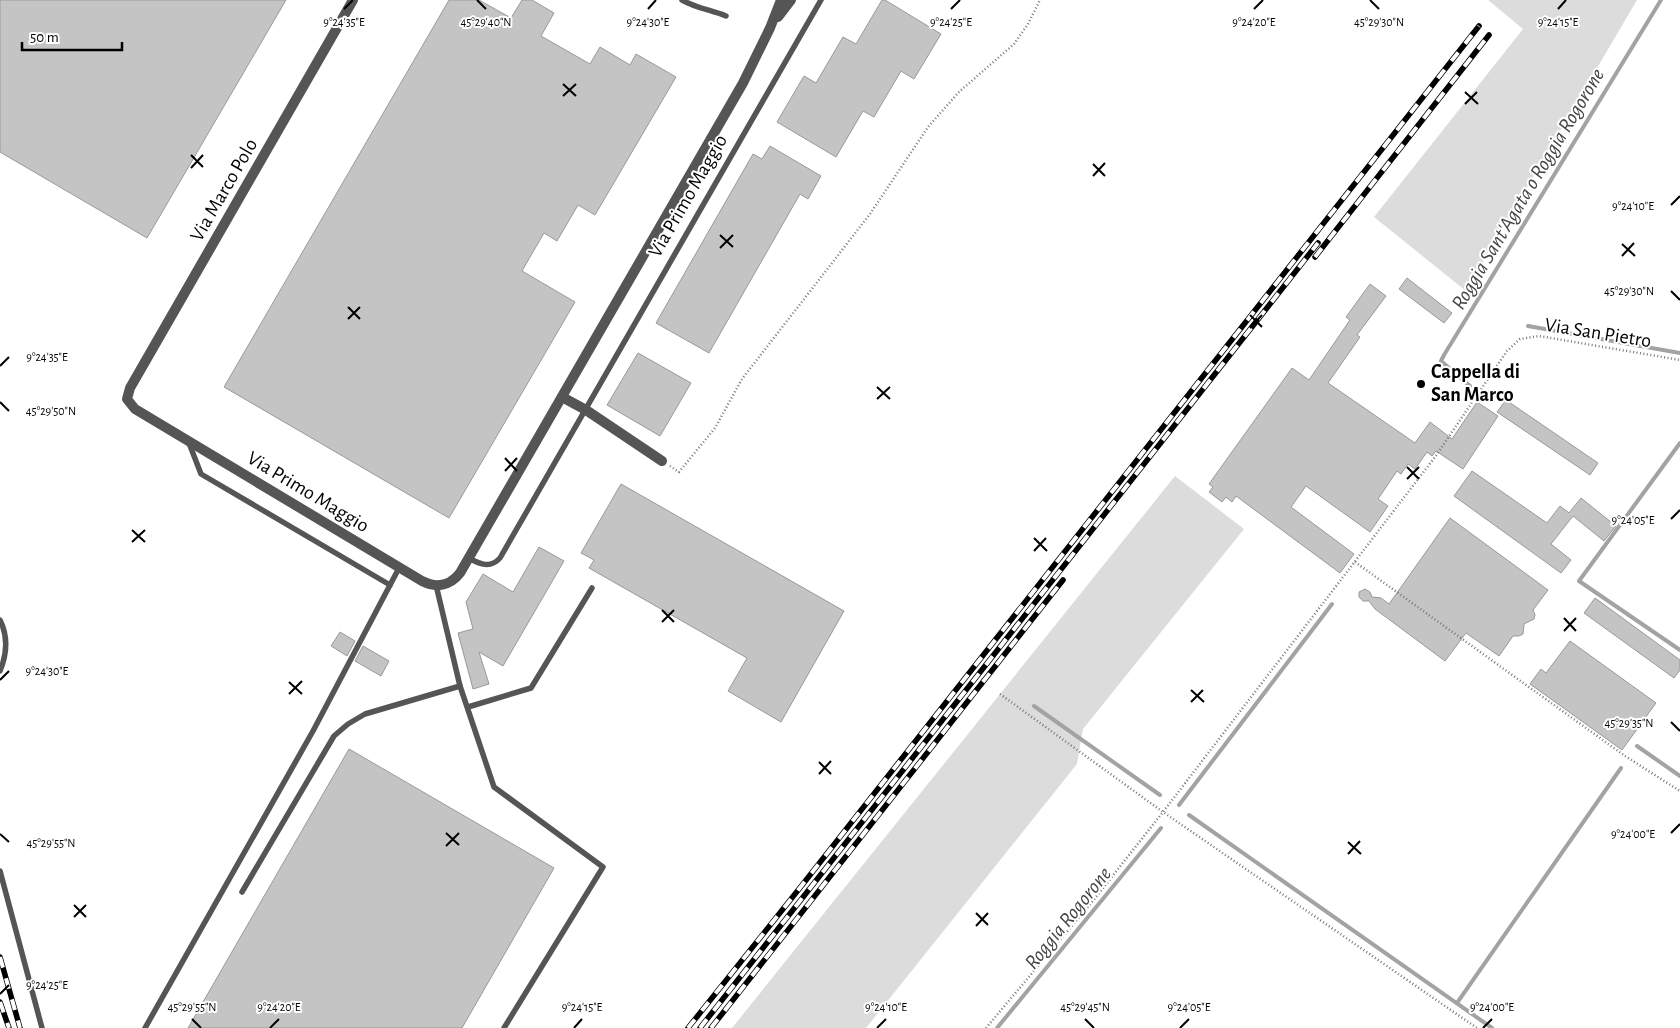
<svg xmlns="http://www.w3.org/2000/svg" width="1680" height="1028" font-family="'Alegreya Sans',sans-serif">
<rect width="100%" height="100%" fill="#fff"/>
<g fill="#dcdcdc">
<polygon points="1488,0 1637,0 1466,291 1374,217 1523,29"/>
<polygon points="1175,476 1244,529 1083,729 1077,764 866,1028 732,1028"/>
</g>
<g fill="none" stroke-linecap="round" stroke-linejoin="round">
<g stroke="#a3a3a3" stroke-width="4">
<polyline points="1528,326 1680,353"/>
<polyline points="1470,386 1441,361 1444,355 1661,0"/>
<polyline points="1680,443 1579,581 1680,650"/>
<polyline points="1034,706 1160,795"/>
<polyline points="1637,746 1680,776"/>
<polyline points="1179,805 1332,604"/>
<polyline points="1189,815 1492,1028"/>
<polyline points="1457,1003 1621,768"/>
<polyline points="997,1028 1161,828"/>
</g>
</g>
<g fill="#c4c4c4" stroke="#999">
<polygon points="0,0 286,0 147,238 0,152"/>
<polygon points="449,0 479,0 511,18 522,0 532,0 554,13 541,36 590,64 600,47 630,65 636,54 676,77 595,215 578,205 557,241 544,233 522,271 575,302 449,518 224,387"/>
<polygon points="882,0 885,0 941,34 914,79 901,71 874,117 863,111 836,157 777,122 804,76 816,83 843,37 856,44"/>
<polygon points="770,146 821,176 808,199 800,194 709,353 656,323 753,154 762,159"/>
<polygon points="1407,278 1452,313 1444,323 1399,289"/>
<polygon points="1370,284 1386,296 1357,335 1360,337 1328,383 1415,443 1430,422 1452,439 1477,402 1498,416 1463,469 1436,451 1432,456 1427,452 1415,469 1408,464 1401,474 1397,471 1378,499 1388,506 1370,532 1306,486 1291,507 1354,554 1340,573 1236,496 1232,502 1226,497 1222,502 1209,492 1213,487 1209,484 1292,368 1309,380 1350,320 1346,317"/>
<polygon points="638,353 691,383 660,436 607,405"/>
<polygon points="1506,400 1598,463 1590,475 1497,412"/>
<polygon points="1472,471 1547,523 1560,506 1569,513 1581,498 1616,526 1604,541 1573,516 1551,544 1571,560 1561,573 1454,496"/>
<polygon points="621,484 844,611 781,722 728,691 747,658 589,568 594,560 581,553"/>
<polygon points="1450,518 1548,590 1533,610 1535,615 1534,619 1524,624 1523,634 1519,636 1513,636 1499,656 1466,633 1445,661 1375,609 1369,601 1363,601 1359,597 1359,592 1365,589 1370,592 1372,597 1381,598 1389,604"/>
<polygon points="539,547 564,561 503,666 479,652 489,684 473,689 458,633 473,629 466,602 483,574 513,592"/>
<polygon points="1595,598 1680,660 1680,670 1674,678 1584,613"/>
<polygon points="340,632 355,641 347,656 331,646"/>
<polygon points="1570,641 1656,703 1622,750 1530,684 1541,669 1546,673"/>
<polygon points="363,646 389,661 381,676 355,661"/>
<polygon points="349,749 554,868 462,1028 188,1028"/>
</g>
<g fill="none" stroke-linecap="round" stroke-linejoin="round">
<g stroke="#777" stroke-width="2.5" stroke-dasharray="1 2.5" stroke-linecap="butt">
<polyline points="670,466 679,472 715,428 742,379 870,214 928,127 959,92 1014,44 1028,24 1040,0"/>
<polyline points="1355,562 1625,756 1680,791"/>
<polyline points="1000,694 1163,812 1477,1028"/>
<polyline points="986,1028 1092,902 1163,812 1435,457 1507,351 1520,339 1539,336 1680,360"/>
</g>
<g stroke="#555" stroke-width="5.5">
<path d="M682,0C696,8 711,10 726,16"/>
<polyline points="189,443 201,474 390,585"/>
<path d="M468,558C480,564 490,569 500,558L821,0"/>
<polyline points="436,585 460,686 494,787 603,867 504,1028"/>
<path d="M0,620C8,636 7,654 0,671"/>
<polyline points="468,707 531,688 592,588"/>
<polyline points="0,871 42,1028"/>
<polyline points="242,892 334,736 348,724 365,714 460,686"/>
<polyline points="145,1028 313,731 399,568"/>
</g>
<g stroke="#555" stroke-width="10">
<path d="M353,0L130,388L127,399L135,409L422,581C436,588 450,586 460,573L743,83L770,28L781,0"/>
<polyline points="778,17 791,0"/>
<polyline points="562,397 586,410 662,461"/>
</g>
<defs>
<g id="rail">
<polyline points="1315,257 1489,35"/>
<polyline points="0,957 20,1028"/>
<polyline points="0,1002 9,1028"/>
<polyline points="688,1028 799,889 1479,26"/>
<polyline points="700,1028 1318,243"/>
<polyline points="711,1028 1063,580"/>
</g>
</defs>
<use href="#rail" stroke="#000" stroke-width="5.5"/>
<use href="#rail" stroke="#fff" stroke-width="4" stroke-dasharray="11" stroke-linecap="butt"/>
</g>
<path fill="none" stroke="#000" stroke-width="2" d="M477,0L486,9M1370,0L1379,9M344,9L353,0M648,9L656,0M951,9L960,0M1254,9L1263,0M1558,9L1566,0M563,84L576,96M1465,92L1478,104M563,96L576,84M1465,104L1477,92M191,155L203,167M1093,164L1105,176M191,168L203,155M1093,176L1105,163M1671,205L1680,196M720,235L733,247M1622,244L1635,256M720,248L733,235M1622,256L1634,243M1671,291L1680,300M348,307L360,319M1250,315L1262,327M348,319L360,307M1250,328L1262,315M0,366L9,357M877,387L890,399M877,399L890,387M0,402L9,411M505,458L517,471M1407,467L1419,479M505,471L517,458M1407,479L1419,467M1671,519L1680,510M132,530L145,542M1034,538L1047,551M132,542L145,530M1034,551L1046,538M662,610L674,622M1564,618L1576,631M662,622L674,610M1564,631L1576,618M0,680L9,671M289,682L302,694M1191,690L1204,702M289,694L302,681M1191,702L1203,690M1671,722L1680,731M819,762L831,774M819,774L831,761M446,833L459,845M1671,833L1680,824M0,834L9,842M1348,842L1361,854M446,846L459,833M1348,854L1360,841M74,905L86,917M976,913L988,925M74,917L86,905M976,926L988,913M0,994L9,985M192,1019L201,1028M1085,1019L1094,1028M270,1028L279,1019M574,1028L582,1019M877,1028L886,1019M1180,1028L1189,1019M1483,1028L1492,1019"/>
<circle fill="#000" stroke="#fff" stroke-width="2" cx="1421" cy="384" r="5"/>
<g text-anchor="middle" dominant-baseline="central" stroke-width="4" stroke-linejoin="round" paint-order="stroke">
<g font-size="20" fill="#000" stroke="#fff">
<text transform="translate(224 190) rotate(-60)">Via Marco Polo</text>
<text transform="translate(688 196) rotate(-60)">Via Primo Maggio</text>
<text transform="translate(1598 333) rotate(9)">Via San Pietro</text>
<text transform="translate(308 492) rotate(31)">Via Primo Maggio</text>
</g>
<g font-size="20" font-weight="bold" fill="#000" stroke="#fff" text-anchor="start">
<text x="1431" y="372">Cappella di<tspan x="1431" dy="23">San Marco</tspan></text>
</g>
<g font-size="21" font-style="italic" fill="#444" stroke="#fff">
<text transform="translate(1528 189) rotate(-59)">Roggia Sant'Agata o Roggia Rogorone</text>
<text transform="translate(1068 918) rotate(-51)">Roggia Rogorone</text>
</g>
</g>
<g font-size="12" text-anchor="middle" fill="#000" stroke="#fff" stroke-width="4" stroke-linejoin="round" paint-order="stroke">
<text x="486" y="26">45°29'40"N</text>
<text x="1379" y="26">45°29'30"N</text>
<text x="1254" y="26">9°24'20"E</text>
<text x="1558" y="26">9°24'15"E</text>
<text x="344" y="26">9°24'35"E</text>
<text x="648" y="26">9°24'30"E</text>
<text x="951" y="26">9°24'25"E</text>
<text x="1633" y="210">9°24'10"E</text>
<text x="1629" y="295">45°29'30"N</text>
<text x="47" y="361">9°24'35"E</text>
<text x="51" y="415">45°29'50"N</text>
<text x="1633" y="524">9°24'05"E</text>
<text x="47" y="675">9°24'30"E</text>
<text x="1629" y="727">45°29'35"N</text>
<text x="1633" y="838">9°24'00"E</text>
<text x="51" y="847">45°29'55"N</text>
<text x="47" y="989">9°24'25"E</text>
<text x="279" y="1011">9°24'20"E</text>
<text x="582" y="1011">9°24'15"E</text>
<text x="886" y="1011">9°24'10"E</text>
<text x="1189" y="1011">9°24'05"E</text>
<text x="1492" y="1011">9°24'00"E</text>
<text x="192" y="1011">45°29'55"N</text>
<text x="1085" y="1011">45°29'45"N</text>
</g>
<path d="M22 42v8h100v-8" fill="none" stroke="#000000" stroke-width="2.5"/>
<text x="30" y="42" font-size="15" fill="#000000" stroke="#ffffff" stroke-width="4" paint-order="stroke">50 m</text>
</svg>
